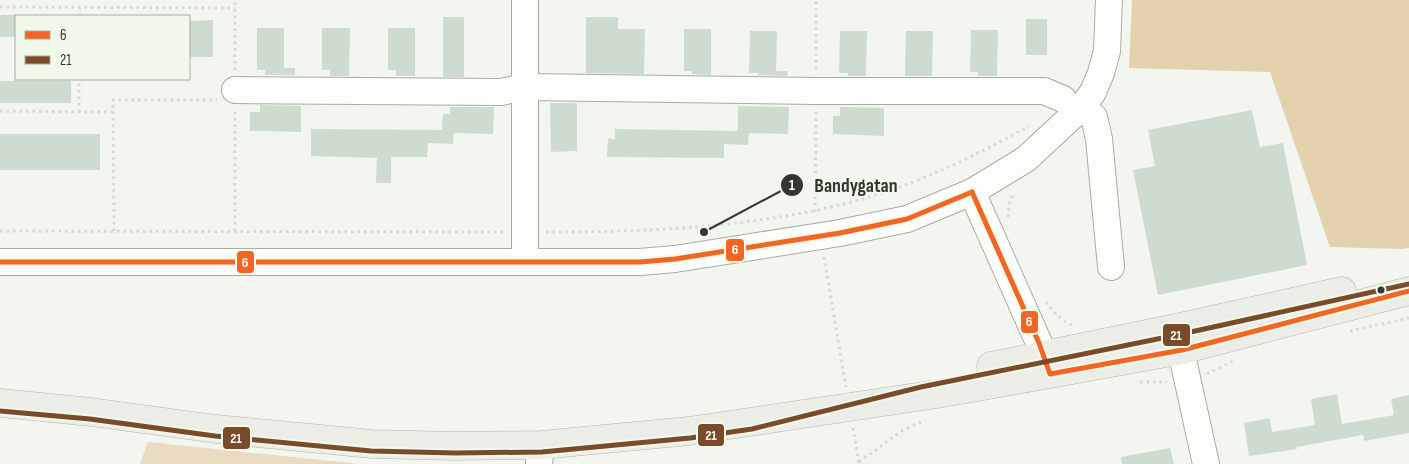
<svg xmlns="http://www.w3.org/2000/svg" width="1409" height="464" font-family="'Sofia Sans Condensed',sans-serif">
<rect width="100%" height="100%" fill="#f2f6ee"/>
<polygon fill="#e8dbc1" points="148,442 360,464 140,464"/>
<polygon fill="#e4d1ae" points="1132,0 1409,0 1409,248 1402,249 1330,247 1270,72 1129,68"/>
<g fill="#cedcd0">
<rect x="0" y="15" width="16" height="22"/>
<rect x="443" y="17" width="21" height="60"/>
<polygon points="586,17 618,17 618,29 645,29 644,74 586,73"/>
<rect x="1026" y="19" width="21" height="36"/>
<polygon points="213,20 213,57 189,57 189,21"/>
<polygon points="257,28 284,28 284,68 295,68 295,75 265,75 265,70 257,70"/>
<polygon points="322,28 350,28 349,76 330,76 330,70 322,70"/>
<polygon points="388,28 415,28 415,76 396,76 396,70 388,70"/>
<polygon points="684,29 711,29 711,75 692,74 692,71 684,71"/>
<polygon points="971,30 998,30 997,76 978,76 978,72 970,72"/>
<polygon points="750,31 777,31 776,71 788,71 787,76 758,75 758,73 749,73"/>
<polygon points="840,31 867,31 866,76 848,76 848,73 839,73"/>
<polygon points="906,31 933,31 932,76 905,76"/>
<rect x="0" y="81" width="71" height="22"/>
<polygon points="550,103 577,103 577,151 551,152"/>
<polygon points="260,105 301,106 301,132 250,131 250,112 260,112"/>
<polygon points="738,106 789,107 788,134 749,133 748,145 724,144 724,158 607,157 608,138 615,139 615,129 738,131"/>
<polygon points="450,107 494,107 493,134 454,133 453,144 428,143 427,157 391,157 391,183 376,183 377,158 311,156 311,129 442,130 443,114 450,114"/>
<polygon points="840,107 884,108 884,136 833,134 833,116 840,116"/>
<polygon points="1252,110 1260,147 1283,143 1307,265 1158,295 1133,170 1155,166 1148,130"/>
<rect x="0" y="134" width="100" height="36"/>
<polygon points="1337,394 1342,424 1394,415 1391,399 1409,395 1409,433 1364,441 1363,435 1297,447 1297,449 1249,456 1244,423 1270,418 1272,432 1315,425 1311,399"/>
<polygon points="1170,448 1174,464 1122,464 1121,457"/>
</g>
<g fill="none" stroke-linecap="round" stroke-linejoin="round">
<defs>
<g id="minor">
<polyline points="525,0 525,262"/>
<polyline points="235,90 501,92 525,87 816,91 1044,91 1063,99"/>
<polyline points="1081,108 1094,117 1099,139 1111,267"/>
<polyline points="972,192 1039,343 1050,374"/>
<polyline points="0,262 640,262 675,259 840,233 907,219 972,192 1026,159 1081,108 1093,92 1101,73 1107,51 1109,0"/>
<polyline points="1176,328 1206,464"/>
<polyline points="539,464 541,445"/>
</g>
<g id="major">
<polyline points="991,366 1176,328 1342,291"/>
<polyline points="0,403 91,412 216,429 372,444 456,446 541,445 689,431 937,394 1050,374 1182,350 1409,291"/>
</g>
</defs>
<use href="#minor" stroke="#a9aca6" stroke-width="28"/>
<use href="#major" stroke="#b5b6a9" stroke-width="29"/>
<g stroke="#d7d8d5" stroke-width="3" stroke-dasharray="2.5 4" stroke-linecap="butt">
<polyline points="0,7 235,8"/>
<polyline points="80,16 80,8"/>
<polyline points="816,69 816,0"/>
<polyline points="235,70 235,0"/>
<polyline points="0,111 113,112"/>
<polyline points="79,112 79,79"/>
<polyline points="815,212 816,111"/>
<polyline points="1008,217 1009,204 1014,192"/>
<polyline points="0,231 505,232"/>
<polyline points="114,231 113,100 217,100"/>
<polyline points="235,231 235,112"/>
<path d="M546,232C655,232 768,227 873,196C928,179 979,154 1029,126"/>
<polyline points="824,257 846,387"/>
<path d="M1046,302C1054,313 1062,322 1075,326"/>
<polyline points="1350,331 1409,318"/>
<polyline points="1207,374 1233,361"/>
<polyline points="1140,382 1167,382"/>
<polyline points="853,428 859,463"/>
<polyline points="859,462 903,430 925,420"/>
</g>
<use href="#minor" stroke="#fdfefc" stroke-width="26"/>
<use href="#major" stroke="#ecede6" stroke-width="28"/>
<defs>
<g id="bus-1">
<polyline points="972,192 1039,343 1050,374 1182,350 1409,291"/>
<polyline points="0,262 640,262 675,259 840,233 907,219 972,192"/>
</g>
<polyline id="bus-2" points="0,411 90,419 215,436 371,451 456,453 542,452 690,438 752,429 921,387 1177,335 1409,284"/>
</defs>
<use href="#bus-1" stroke="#f1f9eb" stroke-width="9"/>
<use href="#bus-2" stroke="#f1f9eb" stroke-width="9"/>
<use href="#bus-1" stroke="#f26522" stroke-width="5"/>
<use href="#bus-2" stroke="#7a4b2a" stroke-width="5"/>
</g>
<circle fill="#343731" stroke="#f1f9eb" stroke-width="2" cx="1381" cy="290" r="4.5"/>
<path fill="none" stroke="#343731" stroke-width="2" d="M704 232L792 185"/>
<g fill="#343731" stroke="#f1f9eb" stroke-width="2">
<circle cx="704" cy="232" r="5"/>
<circle cx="792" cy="185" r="12"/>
</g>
<g font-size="15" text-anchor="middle" font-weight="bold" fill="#fff">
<text x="792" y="190">1</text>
</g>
<g font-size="20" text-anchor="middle" font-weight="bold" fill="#343731" stroke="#f1f9eb" stroke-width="4" stroke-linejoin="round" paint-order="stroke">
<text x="856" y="192">Bandygatan</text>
</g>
<g stroke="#f1f9eb" stroke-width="2">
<rect x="725" y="238" width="20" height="24" rx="5" fill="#f26522"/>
<rect x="236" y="250" width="19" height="24" rx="5" fill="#f26522"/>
<rect x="1020" y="310" width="19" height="24" rx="5" fill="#f26522"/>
<rect x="1162" y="323" width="29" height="24" rx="5" fill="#7a4b2a"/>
<rect x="697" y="423" width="28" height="24" rx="5" fill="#7a4b2a"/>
<rect x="222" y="426" width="29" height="24" rx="5" fill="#7a4b2a"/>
</g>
<g font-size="14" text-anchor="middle" font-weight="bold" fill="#fff">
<text x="735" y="254">6</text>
<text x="245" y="267">6</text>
<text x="1029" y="326">6</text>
<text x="1176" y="340">21</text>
<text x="711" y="440">21</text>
<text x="236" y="443">21</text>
</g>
<rect x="15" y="15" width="175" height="65" fill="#f1f9eb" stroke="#a5aba1"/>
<rect x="25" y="31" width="25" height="8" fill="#f26522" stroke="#a5aba1"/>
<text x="60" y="40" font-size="15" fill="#343731">6</text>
<rect x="25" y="56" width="25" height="8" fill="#7a4b2a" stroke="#a5aba1"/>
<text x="60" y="65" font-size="15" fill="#343731">21</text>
</svg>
